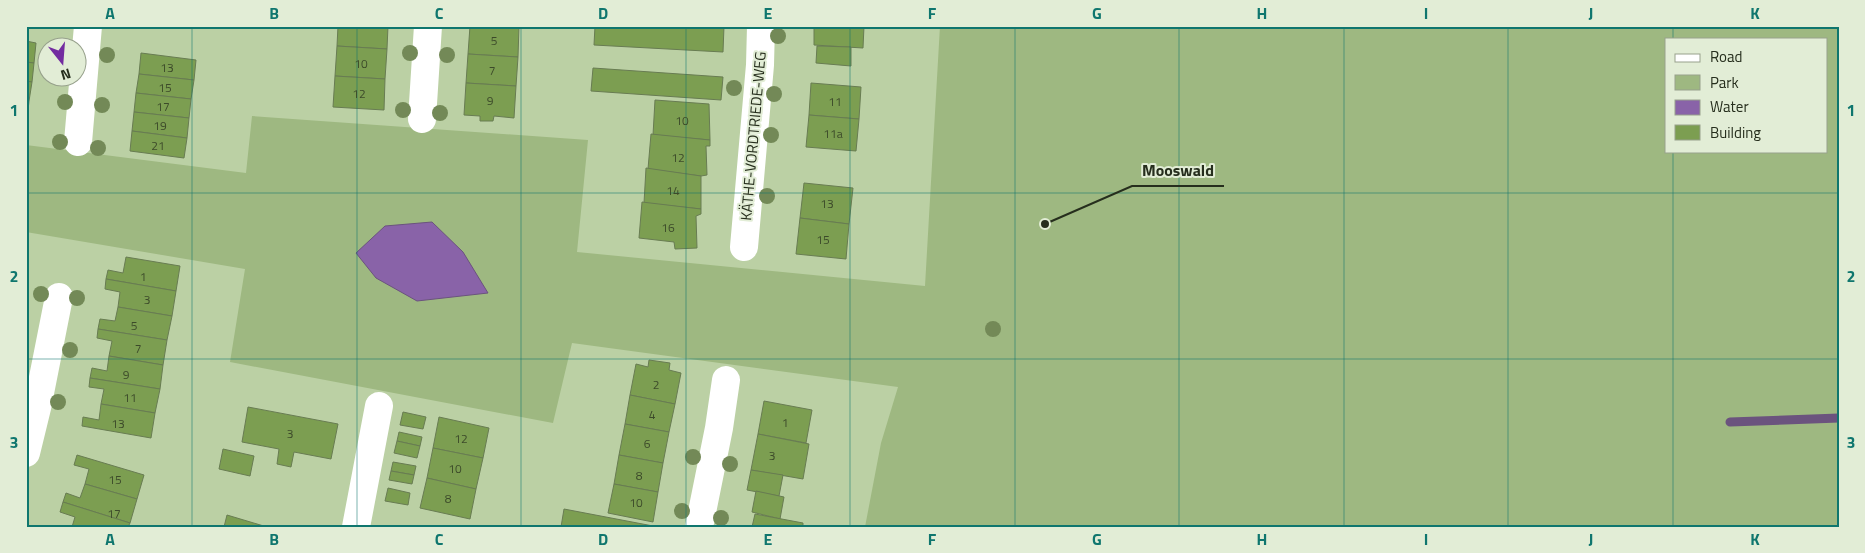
<svg xmlns="http://www.w3.org/2000/svg" width="1865" height="553" font-family="'Titillium Web',sans-serif">
<rect width="100%" height="100%" fill="#bbd0a4"/>
<path fill="#9eb881" fill-rule="evenodd" d="M940,26H1839V527H865L881,443L898,387L572,343L553,423L230,362L245,269L26,232V145L246,173L252,116L588,140L577,252L925,286ZM1666,39H1826V151H1666Z"/>
<polygon fill="#8963a8" stroke="#6b537e" points="432,222 463,252 488,293 417,301 376,278 356,253 385,226"/>
<g fill="none" stroke-linecap="round" stroke-linejoin="round">
<polyline stroke="#6b537e" stroke-width="9" points="1730,422 1839,418"/>
</g>
<g fill="#7c9e51" stroke="#687c52">
<polygon points="338,26 388,26 387,49 337,46"/>
<polygon points="470,26 519,26 518,57 468,54"/>
<polygon points="595,26 724,26 723,52 594,45"/>
<polygon points="814,26 864,26 863,48 814,45"/>
<polygon points="26,41 36,43 34,63 26,62"/>
<polygon points="337,46 387,49 385,79 335,76"/>
<polygon points="817,46 851,47 851,66 816,63"/>
<polygon points="141,53 196,60 194,80 139,74"/>
<polygon points="468,54 518,57 516,86 466,83"/>
<polygon points="26,62 34,63 32,82 26,81"/>
<polygon points="593,68 723,77 721,100 591,91"/>
<polygon points="139,74 194,80 191,99 136,93"/>
<polygon points="335,76 385,79 384,110 333,107"/>
<polygon points="26,81 32,82 29,101 26,101"/>
<polygon points="466,83 516,86 514,118 494,116 493,121 480,121 480,116 464,115"/>
<polygon points="811,83 861,87 859,119 809,115"/>
<polygon points="136,93 191,99 189,118 134,112"/>
<polygon points="655,100 709,104 710,140 653,135"/>
<polygon points="26,101 29,101 27,120 26,120"/>
<polygon points="134,112 189,118 187,138 132,131"/>
<polygon points="809,115 859,119 856,151 806,147"/>
<polygon points="132,131 187,138 184,158 130,151"/>
<polygon points="651,134 710,140 710,146 706,146 707,175 701,176 648,169"/>
<polygon points="646,168 701,176 701,209 644,203"/>
<polygon points="804,183 853,188 849,224 800,218"/>
<polygon points="642,202 701,209 701,214 696,216 697,248 675,249 674,242 639,238"/>
<polygon points="800,218 849,224 846,259 796,254"/>
<polygon points="126,257 180,266 176,291 106,279 108,270 123,273"/>
<polygon points="106,279 176,291 172,316 118,307 120,292 105,289"/>
<polygon points="118,307 172,316 167,340 98,329 100,319 115,321"/>
<polygon points="98,329 167,340 163,365 109,356 112,341 97,338"/>
<polygon points="109,356 163,365 160,389 90,378 92,368 107,371"/>
<polygon points="649,360 670,363 669,370 681,373 675,404 630,395 636,364 648,367"/>
<polygon points="90,378 160,389 155,413 101,404 104,389 89,387"/>
<polygon points="630,395 675,404 669,432 625,424"/>
<polygon points="764,401 812,410 806,443 758,434"/>
<polygon points="101,404 155,413 151,438 82,426 83,417 99,420"/>
<polygon points="248,407 338,424 331,459 294,452 291,467 277,464 279,449 242,442"/>
<polygon points="403,412 426,417 423,429 400,425"/>
<polygon points="439,417 489,428 483,458 433,448"/>
<polygon points="625,424 669,432 663,463 619,455"/>
<polygon points="399,432 422,437 420,446 397,441"/>
<polygon points="758,434 809,444 803,479 751,470"/>
<polygon points="397,441 420,446 417,458 394,453"/>
<polygon points="433,448 483,458 476,489 427,478"/>
<polygon points="223,449 254,456 250,476 219,469"/>
<polygon points="77,455 144,475 137,499 85,484 89,469 74,465"/>
<polygon points="619,455 663,463 658,492 614,484"/>
<polygon points="393,462 416,466 414,475 391,471"/>
<polygon points="751,470 783,475 779,496 747,490"/>
<polygon points="391,471 414,475 412,484 389,480"/>
<polygon points="427,478 476,489 470,519 420,508"/>
<polygon points="85,484 137,499 130,523 63,502 66,493 80,498"/>
<polygon points="614,484 658,492 653,522 608,513"/>
<polygon points="388,488 410,493 408,505 385,501"/>
<polygon points="756,491 784,497 780,519 752,512"/>
<polygon points="63,502 130,523 128,527 72,527 75,517 60,512"/>
<polygon points="564,509 653,526 653,527 561,527"/>
<polygon points="755,514 803,523 803,527 752,527"/>
<polygon points="227,515 267,527 224,527"/>
</g>
<g fill="none" stroke-linecap="round" stroke-linejoin="round">
<g stroke="#fff" stroke-width="28">
<polyline points="422,119 428,26"/>
<polyline points="78,142 88,26"/>
<polyline points="744,247 760,65 761,26"/>
<polyline points="26,453 37,408 59,297"/>
<polyline points="356,527 379,406"/>
<polyline points="699,527 719,428 726,380"/>
</g>
</g>
<g fill="#738957">
<circle cx="778" cy="36" r="8"/>
<circle cx="410" cy="53" r="8"/>
<circle cx="107" cy="55" r="8"/>
<circle cx="447" cy="55" r="8"/>
<circle cx="734" cy="88" r="8"/>
<circle cx="774" cy="94" r="8"/>
<circle cx="65" cy="102" r="8"/>
<circle cx="102" cy="105" r="8"/>
<circle cx="403" cy="110" r="8"/>
<circle cx="440" cy="113" r="8"/>
<circle cx="771" cy="135" r="8"/>
<circle cx="60" cy="142" r="8"/>
<circle cx="98" cy="148" r="8"/>
<circle cx="767" cy="196" r="8"/>
<circle cx="41" cy="294" r="8"/>
<circle cx="77" cy="298" r="8"/>
<circle cx="993" cy="329" r="8"/>
<circle cx="70" cy="350" r="8"/>
<circle cx="58" cy="402" r="8"/>
<circle cx="693" cy="457" r="8"/>
<circle cx="730" cy="464" r="8"/>
<circle cx="682" cy="511" r="8"/>
<circle cx="721" cy="518" r="8"/>
</g>
<path fill="none" stroke="#0f766e" stroke-width="1" stroke-opacity="0.55" d="M192,26V527M357,26V527M521,26V527M686,26V527M850,26V527M1015,26V527M1179,26V527M1344,26V527M1508,26V527M1673,26V39M1673,151V527M26,193H1839M26,359H1839"/>
<g text-anchor="middle" dominant-baseline="central" stroke-width="4" stroke-linejoin="round" paint-order="stroke">
<g font-size="12" fill="#3c4a2a">
<text x="494" y="40">5</text>
<text x="361" y="63">10</text>
<text x="167" y="67">13</text>
<text x="492" y="70">7</text>
<text x="165" y="87">15</text>
<text x="359" y="93">12</text>
<text x="490" y="100">9</text>
<text x="835" y="101">11</text>
<text x="163" y="106">17</text>
<text x="682" y="120">10</text>
<text x="160" y="125">19</text>
<text x="833" y="133">11a</text>
<text x="158" y="145">21</text>
<text x="678" y="157">12</text>
<text x="673" y="190">14</text>
<text x="827" y="203">13</text>
<text x="668" y="227">16</text>
<text x="823" y="239">15</text>
<text x="143" y="276">1</text>
<text x="147" y="299">3</text>
<text x="134" y="325">5</text>
<text x="138" y="348">7</text>
<text x="126" y="374">9</text>
<text x="656" y="384">2</text>
<text x="130" y="397">11</text>
<text x="652" y="414">4</text>
<text x="785" y="422">1</text>
<text x="118" y="423">13</text>
<text x="290" y="433">3</text>
<text x="461" y="438">12</text>
<text x="647" y="443">6</text>
<text x="772" y="455">3</text>
<text x="455" y="468">10</text>
<text x="639" y="475">8</text>
<text x="115" y="479">15</text>
<text x="448" y="498">8</text>
<text x="636" y="502">10</text>
<text x="114" y="513">17</text>
</g>
<g font-size="15" fill="#262e1d" stroke="#e2edd6">
<text transform="translate(753 136) rotate(-85)">KÄTHE-VORDTRIEDE-WEG</text>
</g>
</g>
<path fill="none" stroke="#262e1d" stroke-width="2" d="M1045 224L1132 186H1224"/>
<circle fill="#262e1d" stroke="#e2edd6" stroke-width="2" cx="1045" cy="224" r="5"/>
<g font-size="16" text-anchor="middle" font-weight="bold" fill="#262e1d" stroke="#e2edd6" stroke-width="4" stroke-linejoin="round" paint-order="stroke">
<text x="1178" y="176">Mooswald</text>
</g>
<rect width="1865" height="553" fill="none" stroke="#e2edd6" stroke-width="55"/>
<rect x="1665" y="38" width="162" height="115" fill="#e2edd6" stroke="#97a18c"/>
<rect x="1675" y="54" width="25" height="8" fill="#ffffff" stroke="#97a18c"/>
<text x="1710" y="62" font-size="15" fill="#262e1d">Road</text>
<rect x="1675" y="75" width="25" height="15" fill="#9eb881" stroke="#97a18c"/>
<text x="1710" y="88" font-size="15" fill="#262e1d">Park</text>
<rect x="1675" y="100" width="25" height="15" fill="#8963a8" stroke="#97a18c"/>
<text x="1710" y="112" font-size="15" fill="#262e1d">Water</text>
<rect x="1675" y="125" width="25" height="15" fill="#7c9e51" stroke="#97a18c"/>
<text x="1710" y="138" font-size="15" fill="#262e1d">Building</text>
<g transform="translate(62 62) rotate(163)"><circle r="24" fill="#e2edd6" stroke="#97a18c"/>
<path d="M0-4L9 19L0 12L-9 19Z" fill="#732ca0"/>
<text y="-8" font-size="14" font-weight="bold" text-anchor="middle" fill="#262e1d">N</text>
</g>
<rect x="28" y="28" width="1810" height="498" fill="none" stroke="#0f766e" stroke-width="2"/>
<g font-size="16" text-anchor="middle" font-weight="bold" fill="#0f766e">
<text x="110" y="19">A</text>
<text x="274" y="19">B</text>
<text x="439" y="19">C</text>
<text x="603" y="19">D</text>
<text x="768" y="19">E</text>
<text x="932" y="19">F</text>
<text x="1097" y="19">G</text>
<text x="1262" y="19">H</text>
<text x="1426" y="19">I</text>
<text x="1591" y="19">J</text>
<text x="1755" y="19">K</text>
<text x="14" y="116">1</text>
<text x="1851" y="116">1</text>
<text x="14" y="282">2</text>
<text x="1851" y="282">2</text>
<text x="14" y="448">3</text>
<text x="1851" y="448">3</text>
<text x="110" y="545">A</text>
<text x="274" y="545">B</text>
<text x="439" y="545">C</text>
<text x="603" y="545">D</text>
<text x="768" y="545">E</text>
<text x="932" y="545">F</text>
<text x="1097" y="545">G</text>
<text x="1262" y="545">H</text>
<text x="1426" y="545">I</text>
<text x="1591" y="545">J</text>
<text x="1755" y="545">K</text>
</g>
</svg>
